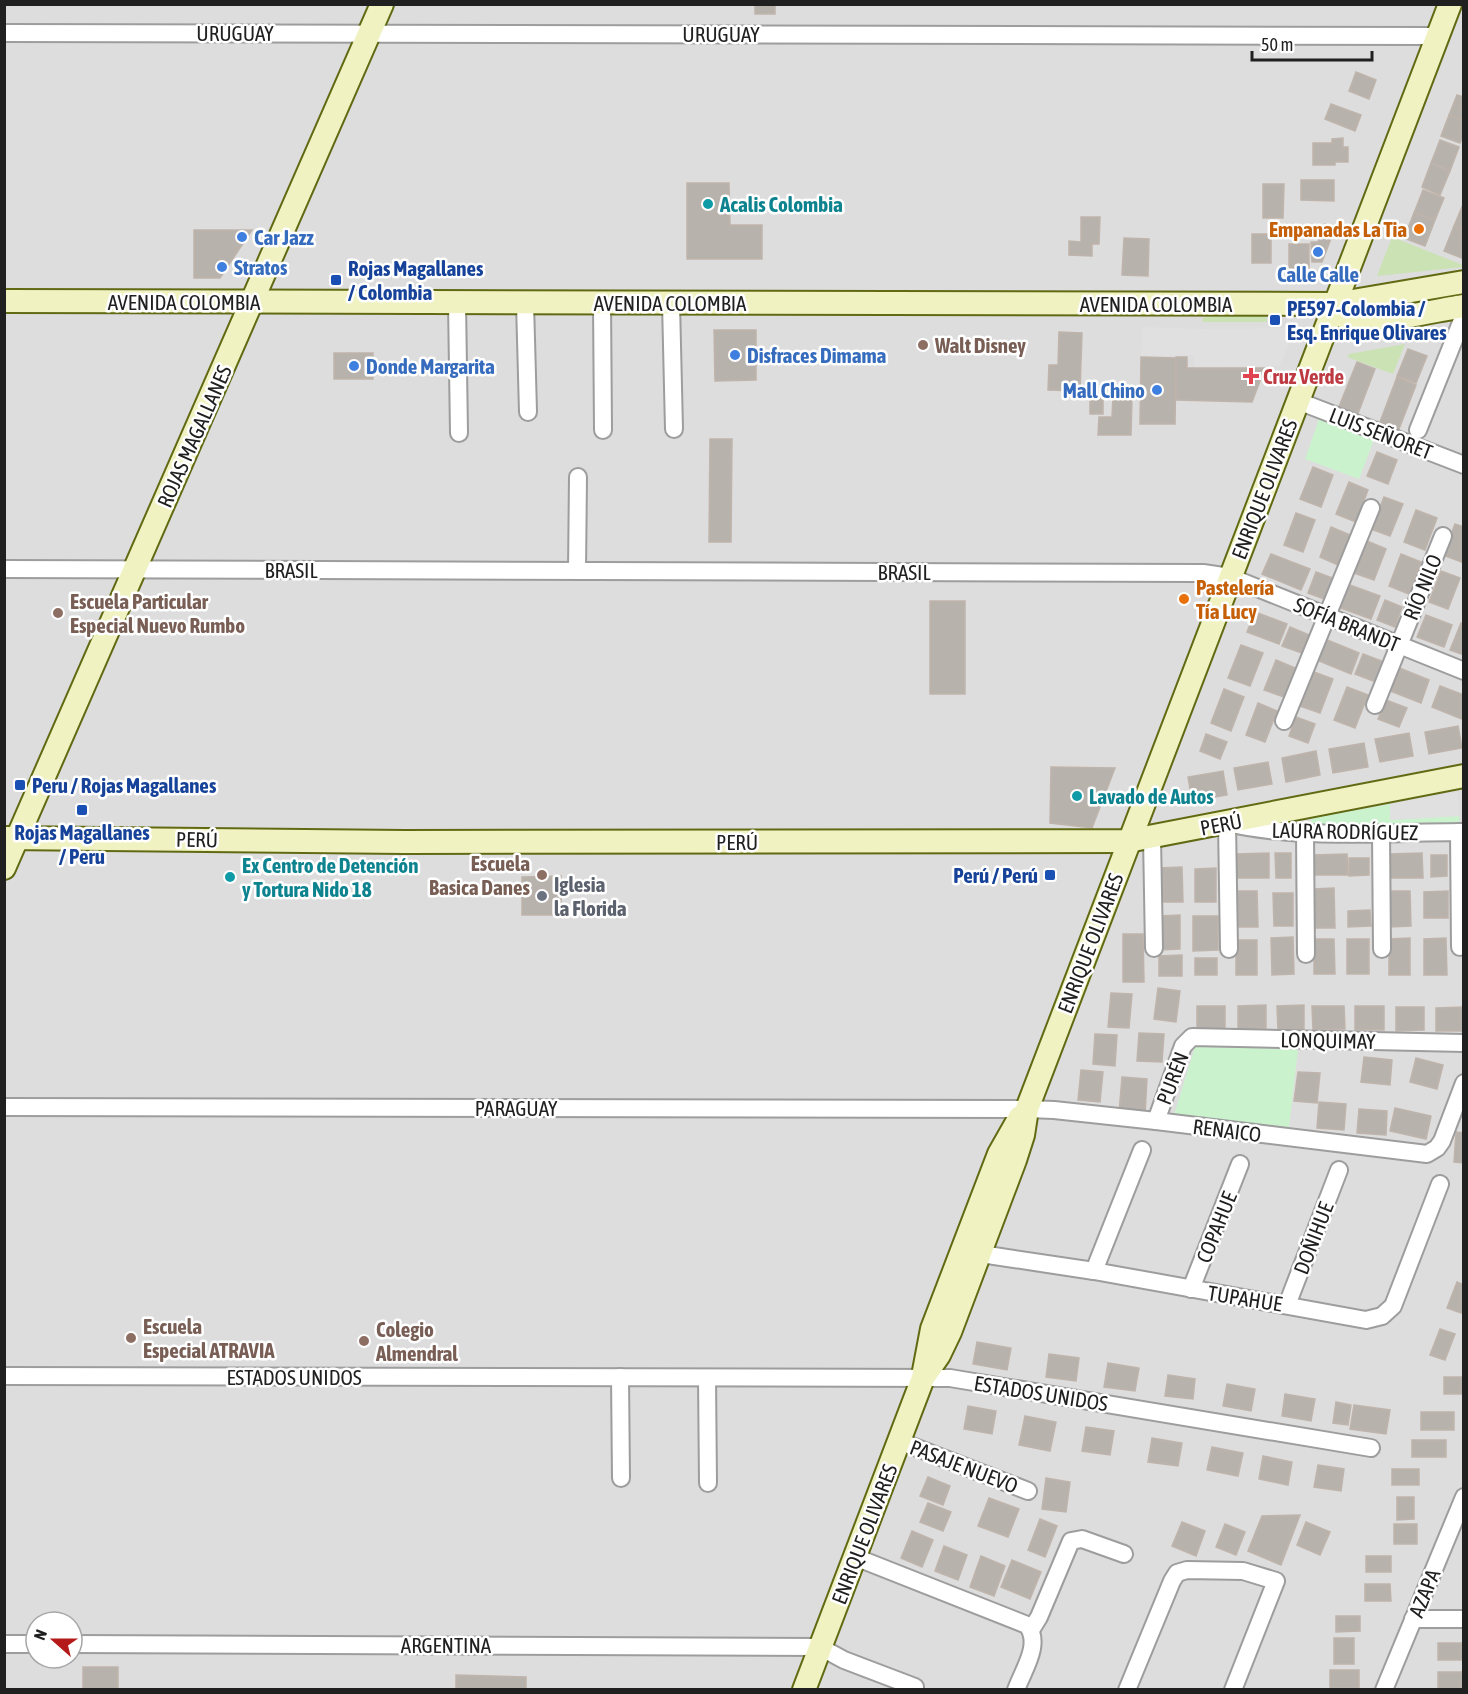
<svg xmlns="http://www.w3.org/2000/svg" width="1468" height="1694" font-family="'Asap Condensed',sans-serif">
<rect width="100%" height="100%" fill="#efece7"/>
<path fill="#ddd" fill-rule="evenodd" d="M5,5H1463V1689H5ZM36,1622H72V1658H36Z"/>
<g fill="#cbe2b4">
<polygon points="1392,237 1463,265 1463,267 1377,276"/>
<polygon points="1208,316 1266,316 1267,322 1202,322 1203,318"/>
<polygon points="1405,344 1393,374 1347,357 1349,354"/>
</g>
<g fill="#caf3cd">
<polygon points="1319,419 1374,440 1359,479 1305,459"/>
<polygon points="1390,804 1390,820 1459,816 1460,828 1314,827 1310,822 1312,818"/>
<polygon points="1195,1047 1298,1049 1289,1127 1174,1115"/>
</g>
<g fill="#e0e0e0">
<polygon points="1142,327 1202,329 1294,328 1280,366 1194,367 1194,355 1141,357"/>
<polygon points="1458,792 1459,816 1390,820 1390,804"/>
</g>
<g fill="#b8b2ad" stroke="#bfb4ab" stroke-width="1.5">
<rect x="755" y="4" width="20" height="10"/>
<polygon points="1356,72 1376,80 1369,99 1349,91"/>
<polygon points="1457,95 1464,97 1464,121 1449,115"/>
<polygon points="1331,104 1361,115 1355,131 1325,119"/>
<polygon points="1449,115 1464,121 1464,133 1460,143 1441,136"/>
<polygon points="1343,138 1343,147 1348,147 1348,162 1335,162 1335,165 1313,165 1313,143 1332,143 1332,139"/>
<polygon points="1440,140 1459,147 1450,171 1431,163"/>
<polygon points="1431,163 1450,171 1440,195 1422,187"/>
<polygon points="1301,180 1334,180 1334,201 1301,200"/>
<polygon points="687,183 729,183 730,225 762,225 762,259 687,259"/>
<polygon points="1263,184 1284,184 1283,218 1263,218"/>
<polygon points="1423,190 1444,198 1435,220 1414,213"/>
<polygon points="1464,202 1464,230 1454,226"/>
<polygon points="1414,213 1435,220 1425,246 1404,238"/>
<polygon points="1081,217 1100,217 1099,244 1092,244 1092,256 1069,255 1069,241 1081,242"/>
<polygon points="1325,224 1335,228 1322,262 1312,262 1311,242 1318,242"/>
<polygon points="1454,226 1464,230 1464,259 1444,251"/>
<polygon points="194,230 252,230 220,278 194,278"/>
<rect x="1252" y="234" width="19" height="29"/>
<polygon points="1124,238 1149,239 1148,276 1122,275"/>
<polygon points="1289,244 1309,244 1309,268 1289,269"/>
<polygon points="714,330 756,330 756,380 715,381"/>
<polygon points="1059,332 1082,333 1080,391 1048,390 1049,365 1058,365"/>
<polygon points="1408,349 1427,356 1416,383 1397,376"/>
<rect x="334" y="353" width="39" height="26"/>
<polygon points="1141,357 1176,358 1175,424 1140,424"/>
<polygon points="1176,357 1187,357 1187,368 1265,368 1252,402 1176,400"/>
<polygon points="1357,362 1375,369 1357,416 1338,409"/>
<polygon points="1397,377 1416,385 1399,429 1380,422"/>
<rect x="1090" y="395" width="13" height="19"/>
<polygon points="1113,396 1132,396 1131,435 1098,435 1099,417 1112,417"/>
<polygon points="710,439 732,439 731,542 709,542"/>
<polygon points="1377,452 1397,460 1388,484 1367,476"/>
<polygon points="1313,467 1333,475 1321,507 1300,499"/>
<polygon points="1349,482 1368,490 1356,522 1336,514"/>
<polygon points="1384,497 1403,504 1390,536 1371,529"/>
<polygon points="1416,510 1437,518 1425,550 1404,542"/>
<polygon points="1296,513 1315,520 1303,552 1284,545"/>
<polygon points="1455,524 1464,527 1464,563 1443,555"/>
<polygon points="1331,527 1350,535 1338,565 1320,557"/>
<polygon points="1367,541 1386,549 1374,580 1354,573"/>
<polygon points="1271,554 1310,569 1301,590 1262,574"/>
<polygon points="1401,554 1421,562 1409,594 1389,586"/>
<polygon points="1441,571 1460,578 1448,609 1429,602"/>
<polygon points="1316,572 1335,579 1327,600 1308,593"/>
<polygon points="1347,584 1380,596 1371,619 1338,607"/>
<polygon points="1385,600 1402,607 1395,627 1377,620"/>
<rect x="930" y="601" width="35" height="93"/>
<polygon points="1255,612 1287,624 1279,644 1247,632"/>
<polygon points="1426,615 1452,625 1444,647 1417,637"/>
<polygon points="1461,623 1464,624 1464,655 1450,650"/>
<polygon points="1290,627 1309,635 1302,653 1282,646"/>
<polygon points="1325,639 1359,653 1351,674 1317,660"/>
<polygon points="1241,645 1263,653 1250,686 1228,678"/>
<polygon points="1363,654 1384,662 1376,682 1355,674"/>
<polygon points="1276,660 1295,668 1284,697 1264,690"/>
<polygon points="1397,667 1429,680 1421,703 1388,690"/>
<polygon points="1314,672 1333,679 1320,713 1300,706"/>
<polygon points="1440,686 1464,695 1464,720 1432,707"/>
<polygon points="1347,687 1368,695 1355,728 1334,720"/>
<polygon points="1224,689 1244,697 1231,731 1211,723"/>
<polygon points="1386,700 1407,708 1399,727 1378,719"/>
<polygon points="1258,703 1277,711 1265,742 1246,735"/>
<polygon points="1296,717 1315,724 1308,743 1289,736"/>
<polygon points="1458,726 1462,748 1429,754 1425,732"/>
<polygon points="1409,733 1413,756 1380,762 1375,739"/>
<polygon points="1206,734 1227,742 1220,759 1200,751"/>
<polygon points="1364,743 1368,767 1333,773 1329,749"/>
<polygon points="1316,751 1320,775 1286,782 1282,758"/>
<polygon points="1268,762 1272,784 1238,790 1234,768"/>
<polygon points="1051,767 1115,768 1092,828 1050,823"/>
<polygon points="1223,771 1227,795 1192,801 1188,777"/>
<polygon points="1269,853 1269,878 1236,878 1236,854"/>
<polygon points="1275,853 1291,853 1291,878 1276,878"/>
<polygon points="1422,853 1423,878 1389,878 1389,854"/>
<polygon points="1347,854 1348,875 1312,875 1312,855"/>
<polygon points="1431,855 1447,855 1447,876 1431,877"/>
<polygon points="1349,858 1369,858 1369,875 1349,876"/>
<polygon points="1182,867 1183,902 1159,902 1158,868"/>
<polygon points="1216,868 1216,902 1195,902 1195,869"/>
<polygon points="561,876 561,915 522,915 522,877"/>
<polygon points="1334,888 1335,928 1313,928 1313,889"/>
<polygon points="1237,891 1257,891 1258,927 1237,927"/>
<polygon points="1390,891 1410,891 1411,926 1390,927"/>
<polygon points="1448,891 1448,918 1424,918 1424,892"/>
<polygon points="1273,893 1293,893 1293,926 1274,926"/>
<polygon points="1370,910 1371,926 1348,927 1348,911"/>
<polygon points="1180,915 1180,949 1160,950 1160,916"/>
<polygon points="1193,916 1218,916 1218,950 1193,951"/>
<polygon points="1123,934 1143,934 1144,982 1123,982"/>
<polygon points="1293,937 1294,974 1272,975 1271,938"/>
<polygon points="1410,938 1410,975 1389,975 1389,939"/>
<polygon points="1446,938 1447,975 1424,975 1424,939"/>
<polygon points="1314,939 1334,939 1335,974 1314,974"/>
<rect x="1347" y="939" width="22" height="35"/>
<rect x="1236" y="940" width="21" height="35"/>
<polygon points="1182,955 1182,976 1159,976 1159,956"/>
<rect x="1195" y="958" width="22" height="17"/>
<polygon points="1158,988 1180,991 1176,1022 1154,1019"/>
<polygon points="1111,993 1132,994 1129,1028 1108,1027"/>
<polygon points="1266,1005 1266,1028 1238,1029 1238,1006"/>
<polygon points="1304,1005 1304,1030 1278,1030 1277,1006"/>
<polygon points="1197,1006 1225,1006 1225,1029 1197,1030"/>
<polygon points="1312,1006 1344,1006 1345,1029 1313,1030"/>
<rect x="1355" y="1006" width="29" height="24"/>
<polygon points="1396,1007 1424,1007 1424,1030 1396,1031"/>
<polygon points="1464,1007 1464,1031 1436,1031 1436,1008"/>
<polygon points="1139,1033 1164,1034 1162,1062 1137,1061"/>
<polygon points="1095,1034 1117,1035 1115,1066 1093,1064"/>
<polygon points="1364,1057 1392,1060 1390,1085 1361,1082"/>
<polygon points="1416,1058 1443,1065 1437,1089 1410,1082"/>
<polygon points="1081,1070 1103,1072 1100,1102 1078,1100"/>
<polygon points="1298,1072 1320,1073 1317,1103 1294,1101"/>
<polygon points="1122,1077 1147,1079 1145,1115 1119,1113"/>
<polygon points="1319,1102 1346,1104 1344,1130 1317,1128"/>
<polygon points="1395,1108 1431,1116 1426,1139 1390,1131"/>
<polygon points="1359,1109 1387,1111 1386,1135 1357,1133"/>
<polygon points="1456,1132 1464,1133 1464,1163 1454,1162"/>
<polygon points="1457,1282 1464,1285 1464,1314 1447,1308"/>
<polygon points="1440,1329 1455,1334 1445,1360 1430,1355"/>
<polygon points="977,1342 1011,1348 1007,1370 973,1364"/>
<polygon points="1049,1354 1079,1358 1076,1381 1046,1377"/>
<polygon points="1108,1363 1139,1368 1135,1391 1104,1387"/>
<polygon points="1168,1375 1195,1379 1193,1399 1165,1396"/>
<rect x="1444" y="1377" width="20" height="17"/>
<polygon points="1227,1384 1255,1389 1251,1411 1223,1406"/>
<polygon points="1285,1394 1315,1399 1311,1421 1282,1416"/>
<polygon points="1336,1402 1351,1405 1348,1425 1333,1423"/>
<polygon points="1354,1405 1390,1410 1386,1434 1350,1429"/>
<polygon points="968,1406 996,1411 992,1434 964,1429"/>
<rect x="1421" y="1412" width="33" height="18"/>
<polygon points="1025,1416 1056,1422 1050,1451 1019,1445"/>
<polygon points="1086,1427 1114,1431 1110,1455 1082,1451"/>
<polygon points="1152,1438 1182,1443 1178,1466 1148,1462"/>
<rect x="1412" y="1440" width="34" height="17"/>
<polygon points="1212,1447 1243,1453 1238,1476 1207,1470"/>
<polygon points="1263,1456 1292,1462 1288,1485 1259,1479"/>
<polygon points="1318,1465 1344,1469 1341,1491 1314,1487"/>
<rect x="1392" y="1469" width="27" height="16"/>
<polygon points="928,1477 950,1486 943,1505 920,1496"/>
<polygon points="1046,1478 1070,1482 1066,1512 1042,1509"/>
<polygon points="1397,1497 1414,1497 1414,1519 1397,1520"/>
<polygon points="989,1498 1019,1509 1008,1537 978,1526"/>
<polygon points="928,1503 951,1512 943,1531 920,1522"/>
<polygon points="1300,1515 1281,1565 1248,1551 1262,1516"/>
<polygon points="1040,1519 1057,1526 1045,1557 1028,1550"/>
<polygon points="1182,1522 1205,1531 1196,1556 1172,1546"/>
<polygon points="1306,1522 1330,1532 1320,1555 1297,1545"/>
<polygon points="1225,1524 1245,1532 1236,1555 1216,1547"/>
<rect x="1394" y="1524" width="23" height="20"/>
<polygon points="912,1531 933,1540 922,1567 901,1558"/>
<polygon points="944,1546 967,1555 958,1580 935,1571"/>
<polygon points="981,1556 1005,1566 994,1596 970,1587"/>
<rect x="1366" y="1556" width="25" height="16"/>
<polygon points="1012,1560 1041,1572 1030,1599 1001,1587"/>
<polygon points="1365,1584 1390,1584 1391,1601 1365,1601"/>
<polygon points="1336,1616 1360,1616 1360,1631 1336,1632"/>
<rect x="1334" y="1638" width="20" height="26"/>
<rect x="1438" y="1643" width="26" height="17"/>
<rect x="83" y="1667" width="35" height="23"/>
<rect x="1330" y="1670" width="29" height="18"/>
<rect x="1438" y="1672" width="26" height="18"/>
<polygon points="456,1675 526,1677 526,1690 456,1690"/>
</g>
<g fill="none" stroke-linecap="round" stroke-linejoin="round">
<defs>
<g id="street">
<polyline points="4,33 1438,36"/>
<polyline points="457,303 459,433"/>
<polyline points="525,303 528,412"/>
<polyline points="602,303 603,430"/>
<polyline points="671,303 674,429"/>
<polyline points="1298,401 1464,465"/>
<polyline points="1418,430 1464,315"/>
<polyline points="4,569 1203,573 1230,577 1464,671"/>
<polyline points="577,571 578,477"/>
<polyline points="1375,705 1443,536"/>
<polyline points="1284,721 1371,508"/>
<polyline points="1459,832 1460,947"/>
<polyline points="1305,833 1306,954"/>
<polyline points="1381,833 1382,949"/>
<polyline points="1152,837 1154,948"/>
<path d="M1229,949L1227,823C1301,840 1387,832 1464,832"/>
<polyline points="4,1107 1027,1109 1054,1110 1156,1121 1427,1154 1437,1148 1442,1141 1464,1083"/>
<polyline points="1156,1121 1183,1046 1192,1037 1464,1043"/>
<polyline points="968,1252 1094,1271 1366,1320 1382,1316 1393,1306 1440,1184"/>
<polyline points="1094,1271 1142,1150"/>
<polyline points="1191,1289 1240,1164"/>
<polyline points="1287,1305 1339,1170"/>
<polyline points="4,1376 950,1378 1371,1448"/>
<polyline points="620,1377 621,1478"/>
<polyline points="707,1378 708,1483"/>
<polyline points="899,1441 1028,1491"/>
<path d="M855,1557L1027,1625C1042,1644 1023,1670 1016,1690"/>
<polyline points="1413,1619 1464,1619"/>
<polyline points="1031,1630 1039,1617 1071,1541 1082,1539 1124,1554"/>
<polyline points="4,1644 36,1644"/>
<polyline points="72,1644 820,1647 844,1660 915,1687"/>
<polyline points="1127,1690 1172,1581 1177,1573 1187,1570 1243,1571 1276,1581 1233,1690"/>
<polyline points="1384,1690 1464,1497"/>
</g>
<g id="secondary">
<polyline points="4,301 1335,304 1464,282"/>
<path d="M1335,304C1338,312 1342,317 1351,321C1368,326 1442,309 1464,306"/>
<polyline points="4,838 405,842 1128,841 1464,776"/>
<polyline points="4,868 382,4"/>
<polyline points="924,1371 932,1329 999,1154 1020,1117"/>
<polyline points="804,1690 923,1378 939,1355 950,1332 1015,1160 1023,1135 1027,1109 1450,4"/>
</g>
</defs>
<use href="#street" stroke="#9d9d9d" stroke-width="20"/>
<use href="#secondary" stroke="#616a13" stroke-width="26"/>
<use href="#street" stroke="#fff" stroke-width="16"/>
<use href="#secondary" stroke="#f0f2c2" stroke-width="22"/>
</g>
<g fill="#0f9aa8" stroke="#fff" stroke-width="2">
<circle cx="708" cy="204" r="6"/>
<circle cx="1077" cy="796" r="6"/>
<circle cx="230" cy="877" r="6"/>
</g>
<g fill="#e8710a" stroke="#fff" stroke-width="2">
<circle cx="1419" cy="229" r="6"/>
<circle cx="1184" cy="599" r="6"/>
</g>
<g fill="#3f7fe0" stroke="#fff" stroke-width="2">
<circle cx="242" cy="237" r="6"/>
<circle cx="1318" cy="252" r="6"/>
<circle cx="222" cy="267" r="6"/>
<circle cx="735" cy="355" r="6"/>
<circle cx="354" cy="366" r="6"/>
<circle cx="1157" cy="390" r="6"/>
</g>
<g fill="#1a4fb4" stroke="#fff" stroke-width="2">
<rect x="330" y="274" width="12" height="12" rx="3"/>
<rect x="1269" y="314" width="12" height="12" rx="3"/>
<rect x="14" y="779" width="12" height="12" rx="3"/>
<rect x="76" y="804" width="12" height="12" rx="3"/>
<rect x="1044" y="869" width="12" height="12" rx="3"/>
</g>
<g fill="#8d6e63" stroke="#fff" stroke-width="2">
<circle cx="923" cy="345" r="6"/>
<circle cx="58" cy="613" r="6"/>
<circle cx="542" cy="875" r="6"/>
<circle cx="131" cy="1338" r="6"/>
<circle cx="364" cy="1341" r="6"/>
</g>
<path fill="#e0444e" stroke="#fff" stroke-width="2" d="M1248 367h6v6h6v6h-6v6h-6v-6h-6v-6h6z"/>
<circle fill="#6b7280" stroke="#fff" stroke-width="2" cx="542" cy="896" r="6"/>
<g text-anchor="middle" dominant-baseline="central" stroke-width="5" stroke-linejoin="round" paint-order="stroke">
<g font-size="21" fill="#202020" stroke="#fff">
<text x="235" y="33">URUGUAY</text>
<text x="721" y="34">URUGUAY</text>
<text x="184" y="302">AVENIDA COLOMBIA</text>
<text x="670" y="303">AVENIDA COLOMBIA</text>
<text x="1156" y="304">AVENIDA COLOMBIA</text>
<text transform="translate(1381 433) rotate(21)">LUIS SEÑORET</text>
<text transform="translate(194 436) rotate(-66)">ROJAS MAGALLANES</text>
<text transform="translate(1264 489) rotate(-69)">ENRIQUE OLIVARES</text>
<text x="291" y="570">BRASIL</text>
<text x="904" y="572">BRASIL</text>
<text transform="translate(1422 587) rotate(-68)">RÍO NILO</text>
<text transform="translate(1347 624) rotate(22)">SOFÍA BRANDT</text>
<text transform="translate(1221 824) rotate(-11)">PERÚ</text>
<text transform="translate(1345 831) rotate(1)">LAURA RODRÍGUEZ</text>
<text transform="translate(197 839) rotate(1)">PERÚ</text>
<text x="737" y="842">PERÚ</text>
<text transform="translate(1090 943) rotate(-69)">ENRIQUE OLIVARES</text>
<text transform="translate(1328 1040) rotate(1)">LONQUIMAY</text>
<text transform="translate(1172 1078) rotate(-69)">PURÉN</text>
<text x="516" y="1108">PARAGUAY</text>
<text transform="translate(1227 1130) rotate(7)">RENAICO</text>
<text transform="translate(1216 1227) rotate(-68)">COPAHUE</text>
<text transform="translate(1313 1238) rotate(-69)">DOÑIHUE</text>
<text transform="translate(1245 1298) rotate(9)">TUPAHUE</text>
<text x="294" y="1377">ESTADOS UNIDOS</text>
<text transform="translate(1041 1393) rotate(9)">ESTADOS UNIDOS</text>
<text transform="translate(964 1466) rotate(21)">PASAJE NUEVO</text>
<text transform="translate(864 1534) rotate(-69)">ENRIQUE OLIVARES</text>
<text transform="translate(1424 1593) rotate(-68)">AZAPA</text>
<text x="446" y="1645">ARGENTINA</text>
</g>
<g font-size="21" font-weight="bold" fill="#0d838f" stroke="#fff" text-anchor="start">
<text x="720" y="204">Acalis Colombia</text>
<text x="1089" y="796">Lavado de Autos</text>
<text x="242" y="865">Ex Centro de Detención<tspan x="242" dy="24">y Tortura Nido 18</tspan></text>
</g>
<g font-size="21" font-weight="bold" fill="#c56008" stroke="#fff" text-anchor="end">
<text x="1407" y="229">Empanadas La Tia</text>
<text x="1196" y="587" text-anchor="start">Pastelería<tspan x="1196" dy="24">Tía Lucy</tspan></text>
</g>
<g font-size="21" font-weight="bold" fill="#366cbe" stroke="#fff" text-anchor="start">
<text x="254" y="237">Car Jazz</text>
<text x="234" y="267">Stratos</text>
<text x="1318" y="274" text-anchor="middle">Calle Calle</text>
<text x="747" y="355">Disfraces Dimama</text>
<text x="366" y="366">Donde Margarita</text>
<text x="1145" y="390" text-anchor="end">Mall Chino</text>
</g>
<g font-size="21" font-weight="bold" fill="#164399" stroke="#fff" text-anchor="start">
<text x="348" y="268">Rojas Magallanes<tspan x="348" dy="24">/ Colombia</tspan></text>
<text x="1287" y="308">PE597-Colombia /<tspan x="1287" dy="24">Esq. Enrique Olivares</tspan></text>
<text x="32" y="785">Peru / Rojas Magallanes</text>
<text x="82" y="832" text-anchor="middle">Rojas Magallanes<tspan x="82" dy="24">/ Peru</tspan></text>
<text x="1038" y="875" text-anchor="end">Perú / Perú</text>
</g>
<g font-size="21" font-weight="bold" fill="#785e54" stroke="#fff" text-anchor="start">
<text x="935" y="345">Walt Disney</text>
<text x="70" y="601">Escuela Particular<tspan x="70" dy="24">Especial Nuevo Rumbo</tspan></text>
<text x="530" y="863" text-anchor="end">Escuela<tspan x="530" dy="24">Basica Danes</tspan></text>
<text x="143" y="1326">Escuela<tspan x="143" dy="24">Especial ATRAVIA</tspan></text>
<text x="376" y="1329">Colegio<tspan x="376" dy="24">Almendral</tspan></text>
</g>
<g font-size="21" font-weight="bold" fill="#be3a42" stroke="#fff" text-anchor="start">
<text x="1263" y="376">Cruz Verde</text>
</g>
<g font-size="21" font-weight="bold" fill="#5b616d" stroke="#fff" text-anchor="start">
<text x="554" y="884">Iglesia<tspan x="554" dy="24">la Florida</tspan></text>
</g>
</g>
<rect width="1468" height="1694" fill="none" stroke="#202020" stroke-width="12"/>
<g transform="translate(54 1640) rotate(291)"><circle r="28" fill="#ffffff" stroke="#a6a6a6" stroke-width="1.5"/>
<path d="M0-4.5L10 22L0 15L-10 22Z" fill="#b51a1b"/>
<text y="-9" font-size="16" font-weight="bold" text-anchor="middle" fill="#202020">N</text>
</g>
<path d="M1252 51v9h120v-9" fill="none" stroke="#202020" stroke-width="3"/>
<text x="1261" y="51" font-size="18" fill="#202020" stroke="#ffffff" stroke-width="4.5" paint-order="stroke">50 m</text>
</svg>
